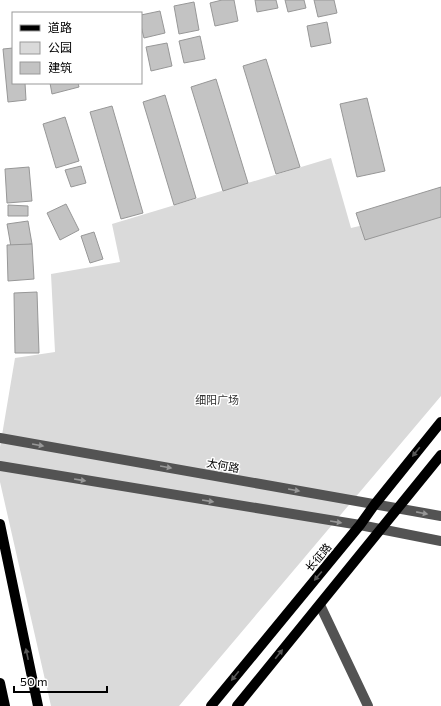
<svg xmlns="http://www.w3.org/2000/svg" width="441" height="706" font-family="Commissioner,'Noto Sans SC',sans-serif">
<rect width="100%" height="100%" fill="#fff"/>
<polygon fill="#dadada" points="331,158 351,228 441,207 441,396 179,706 51,706 0,482 0,447 15,358 55,352 51,274 120,262 112,224"/>
<g fill="#c3c3c3" stroke="#979797">
<polygon points="222,0 234,0 238,21 215,26 210,3"/>
<polygon points="255,0 276,0 278,8 257,12"/>
<polygon points="285,0 304,0 306,8 288,12"/>
<polygon points="314,0 334,0 337,13 318,17"/>
<polygon points="194,2 199,30 179,34 174,6"/>
<polygon points="160,11 165,33 144,38 141,26 141,15"/>
<polygon points="327,22 331,43 311,47 307,26"/>
<polygon points="200,36 205,59 184,63 179,41"/>
<polygon points="167,43 172,66 151,71 146,47"/>
<polygon points="13,48 13,83 25,83 26,100 8,102 3,49"/>
<polygon points="266,59 300,167 276,174 243,66"/>
<polygon points="216,79 248,183 223,191 191,87"/>
<polygon points="50,83 78,83 79,87 52,94"/>
<polygon points="165,95 196,198 174,205 143,102"/>
<polygon points="367,98 385,171 357,177 340,104"/>
<polygon points="112,106 143,213 121,219 90,112"/>
<polygon points="65,117 79,161 56,168 43,124"/>
<polygon points="81,166 86,183 71,187 65,170"/>
<polygon points="29,167 32,201 7,203 5,169"/>
<polygon points="441,187 441,217 365,240 356,213"/>
<polygon points="66,204 79,230 60,240 47,213"/>
<polygon points="8,205 28,206 28,216 8,216"/>
<polygon points="28,221 32,244 11,247 7,224"/>
<polygon points="94,232 103,259 90,263 81,236"/>
<polygon points="32,244 34,279 8,281 7,245"/>
<polygon points="37,292 39,353 15,353 14,293"/>
</g>
<g fill="none" stroke-linecap="round" stroke-linejoin="round">
<g stroke="#535353" stroke-width="10">
<polyline points="0,438 441,516"/>
<polyline points="0,466 360,525 441,541"/>
<polyline points="320,605 368,706"/>
</g>
<g stroke="#000" stroke-width="10">
<polyline points="0,524 38,706"/>
<polyline points="0,683 5,706"/>
<polyline points="211,706 360,525 375,504 441,422"/>
<polyline points="237,706 441,455"/>
</g>
</g>
<defs><path id="oneway-solid" d="M-6-.8H1V-3.2L6.5 0L1 3.2V.8H-6Z"/></defs>
<g fill="#989898">
<use href="#oneway-solid" transform="translate(38 445) rotate(10)"/>
<use href="#oneway-solid" transform="translate(166 467) rotate(10)"/>
<use href="#oneway-solid" transform="translate(80 480) rotate(9)"/>
<use href="#oneway-solid" transform="translate(294 490) rotate(10)"/>
<use href="#oneway-solid" transform="translate(208 501) rotate(9)"/>
<use href="#oneway-solid" transform="translate(422 513) rotate(11)"/>
<use href="#oneway-solid" transform="translate(336 522) rotate(9)"/>
</g>
<g fill="#595959">
<use href="#oneway-solid" transform="translate(416 452) rotate(129)"/>
<use href="#oneway-solid" transform="translate(318 576) rotate(130)"/>
<use href="#oneway-solid" transform="translate(27 654) rotate(-102)"/>
<use href="#oneway-solid" transform="translate(279 654) rotate(-51)"/>
<use href="#oneway-solid" transform="translate(235 676) rotate(129)"/>
</g>
<g text-anchor="middle" dominant-baseline="central" stroke-width="3" stroke-linejoin="round" paint-order="stroke">
<g font-size="11" fill="#313131" stroke="#fff">
<text x="217" y="399">细阳广场</text>
</g>
<g font-size="11" fill="#000" stroke="#fff">
<text transform="translate(223 465) rotate(10)">太何路</text>
<text transform="translate(318 557) rotate(-50)">长征路</text>
</g>
</g>
<rect x="12" y="12" width="130" height="72" fill="#ffffff" stroke="#999999"/>
<rect x="20" y="25" width="20" height="6" fill="#000000" stroke="#999999"/>
<text x="48" y="32" font-size="12" fill="#000000">道路</text>
<rect x="20" y="42" width="20" height="12" fill="#dadada" stroke="#999999"/>
<text x="48" y="52" font-size="12" fill="#000000">公园</text>
<rect x="20" y="62" width="20" height="12" fill="#c3c3c3" stroke="#999999"/>
<text x="48" y="72" font-size="12" fill="#000000">建筑</text>
<path d="M14 686v6h93v-6" fill="none" stroke="#000000" stroke-width="2"/>
<text x="20" y="686" font-size="12" fill="#000000" stroke="#ffffff" stroke-width="3" paint-order="stroke">50 m</text>
</svg>
